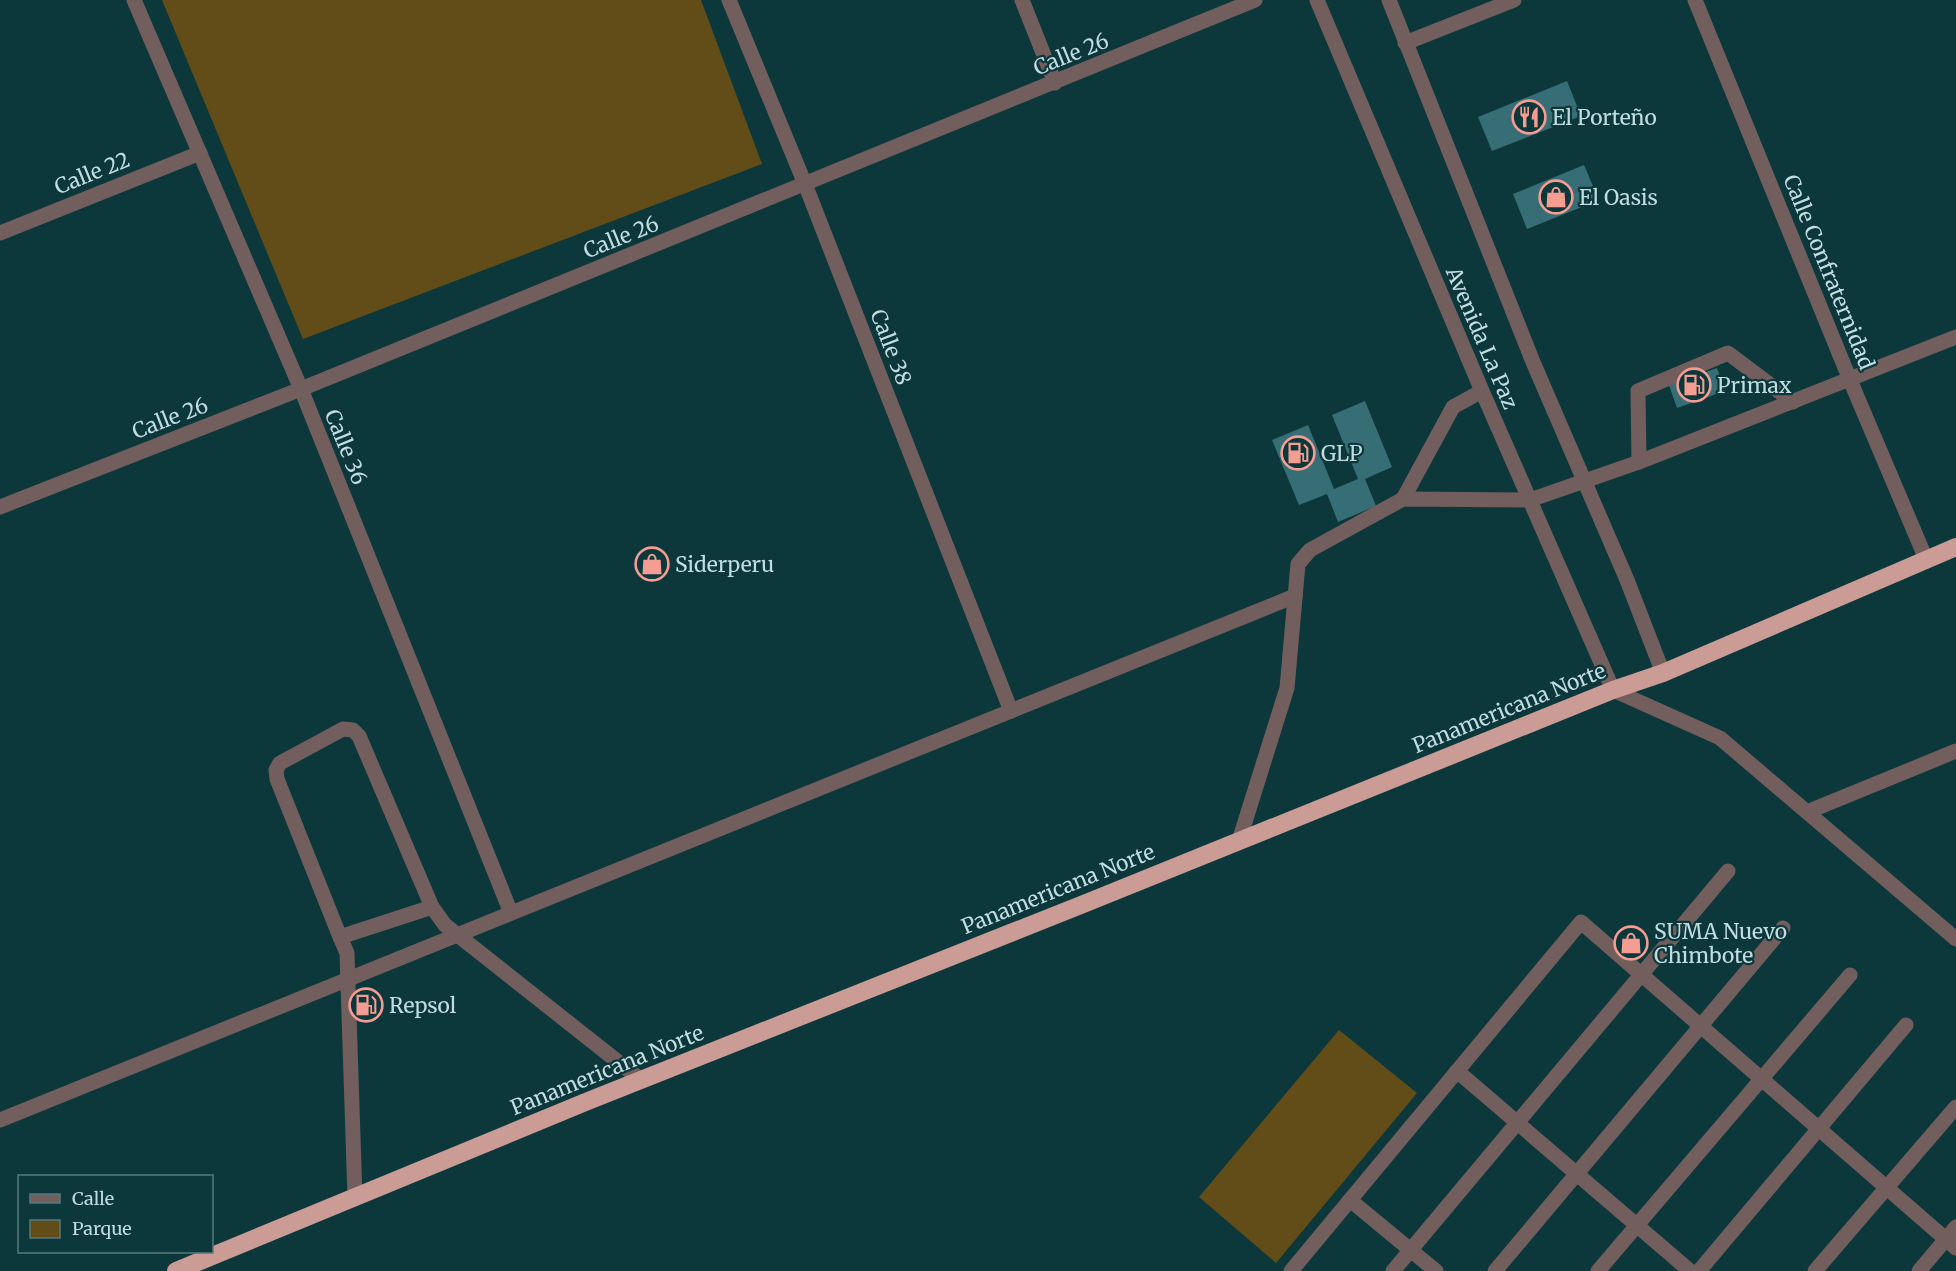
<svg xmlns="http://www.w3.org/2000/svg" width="1956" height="1271" font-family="Merriweather,serif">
<rect width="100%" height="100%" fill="#0c383c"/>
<g fill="#624d19">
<polygon points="162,0 701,0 762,164 303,339"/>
<polygon points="1339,1030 1417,1093 1276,1263 1199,1197"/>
</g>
<g fill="#376d74">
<polygon points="1567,81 1581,116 1492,151 1478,117"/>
<polygon points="1584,165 1599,200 1527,229 1513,194"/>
<polygon points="1717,368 1725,391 1677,408 1669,385"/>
<polygon points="1365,401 1392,467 1365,479 1376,506 1338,522 1327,494 1299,505 1272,440 1308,425 1334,489 1358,479 1332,415"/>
</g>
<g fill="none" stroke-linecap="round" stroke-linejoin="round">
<g stroke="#725e5c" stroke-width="15">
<polyline points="134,0 301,389 511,913"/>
<polyline points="729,0 805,184 1011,711"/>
<polyline points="1022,0 1055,83"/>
<polyline points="1317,0 1482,391 1613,690 1720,738 1956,939"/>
<polyline points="1389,0 1533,362 1627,580 1663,673"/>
<polyline points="1695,0 1850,380 1926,559"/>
<polyline points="1405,43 1514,0"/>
<polyline points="0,233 200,153"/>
<polyline points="1639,462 1638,391 1728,353 1793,402"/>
<polyline points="1403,499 1453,407 1482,391"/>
<polyline points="0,507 301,389 1255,0"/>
<polyline points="1807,812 1956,751"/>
<polyline points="1239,841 1287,688 1298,564 1310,550 1403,499 1530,500 1639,462 1956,337"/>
<polyline points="340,937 277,779 276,770 280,763 343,729 353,730 359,736 432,907"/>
<polyline points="1457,1071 1690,1271"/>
<polyline points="0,1120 1295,596"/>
<polyline points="355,1198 347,953 340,937 432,907 445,925 641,1080"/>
<polyline points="1350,1200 1436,1271"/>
<polyline points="1291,1271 1581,922 1956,1248"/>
<polyline points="1393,1271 1728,871"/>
<polyline points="1495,1271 1783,928"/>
<polyline points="1598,1271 1850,975"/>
<polyline points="1699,1271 1906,1025"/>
<polyline points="1815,1271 1956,1107"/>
<polyline points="1919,1271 1956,1227"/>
</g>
<polyline stroke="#cb9b96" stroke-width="18" points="176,1271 588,1101 1086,903 1613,690 1663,673 1956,547"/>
</g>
<defs>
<symbol id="restaurant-ring" viewBox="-11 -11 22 22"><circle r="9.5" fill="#0c383c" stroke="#f59c93" stroke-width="1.5"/><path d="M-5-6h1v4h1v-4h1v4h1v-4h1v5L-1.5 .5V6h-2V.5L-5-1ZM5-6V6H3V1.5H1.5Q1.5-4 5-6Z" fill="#f59c93"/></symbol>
<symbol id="shop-ring" viewBox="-11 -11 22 22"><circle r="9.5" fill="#0c383c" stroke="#f59c93" stroke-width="1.5"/><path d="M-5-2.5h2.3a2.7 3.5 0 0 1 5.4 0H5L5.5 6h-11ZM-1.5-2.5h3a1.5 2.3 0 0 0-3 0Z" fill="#f59c93"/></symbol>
<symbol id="fuel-ring" viewBox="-11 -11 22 22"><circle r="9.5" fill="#0c383c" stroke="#f59c93" stroke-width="1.5"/><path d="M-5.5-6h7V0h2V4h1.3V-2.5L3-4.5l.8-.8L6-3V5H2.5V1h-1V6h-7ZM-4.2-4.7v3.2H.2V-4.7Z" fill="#f59c93"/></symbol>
</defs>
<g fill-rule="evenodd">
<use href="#restaurant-ring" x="1510" y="98" width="38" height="38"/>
<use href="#shop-ring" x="1537" y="178" width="38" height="38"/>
<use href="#fuel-ring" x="1675" y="366" width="38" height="38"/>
<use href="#fuel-ring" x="1279" y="434" width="38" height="38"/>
<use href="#shop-ring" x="633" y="545" width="38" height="38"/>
<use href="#shop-ring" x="1612" y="924" width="38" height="38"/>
<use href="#fuel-ring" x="347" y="986" width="38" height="38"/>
</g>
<g text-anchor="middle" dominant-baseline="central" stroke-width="4.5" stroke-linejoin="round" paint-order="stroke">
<g font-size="21" fill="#c2dde1" stroke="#0c383c">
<text transform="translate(1071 54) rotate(-22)">Calle 26</text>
<text transform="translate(92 173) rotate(-22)">Calle 22</text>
<text transform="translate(621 237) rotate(-22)">Calle 26</text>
<text transform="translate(1829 272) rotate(68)">Calle Confraternidad</text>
<text transform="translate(1482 338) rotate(67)">Avenida La Paz</text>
<text transform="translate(891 347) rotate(69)">Calle 38</text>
<text transform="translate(170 418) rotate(-21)">Calle 26</text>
<text transform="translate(346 447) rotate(68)">Calle 36</text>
<text transform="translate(1509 708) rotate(-22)">Panamericana Norte</text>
<text transform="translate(1058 889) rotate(-22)">Panamericana Norte</text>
<text transform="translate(607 1070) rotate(-22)">Panamericana Norte</text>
</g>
<g font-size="21" fill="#c2dde1" stroke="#0c383c" text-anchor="start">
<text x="1552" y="117">El Porteño</text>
<text x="1579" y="197">El Oasis</text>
<text x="1717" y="385">Primax</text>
<text x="1321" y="453">GLP</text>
<text x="675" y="564">Siderperu</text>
<text x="1654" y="931">SUMA Nuevo<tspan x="1654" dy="24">Chimbote</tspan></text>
<text x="389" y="1005">Repsol</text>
</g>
</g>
<rect x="18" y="1175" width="195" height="78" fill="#0c383c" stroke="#557a7e" stroke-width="1.5"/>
<rect x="30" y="1194" width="30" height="9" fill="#725e5c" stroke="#557a7e" stroke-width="1.5"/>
<text x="72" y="1205" font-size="18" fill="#c2dde1">Calle</text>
<rect x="30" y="1220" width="30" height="18" fill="#624d19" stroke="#557a7e" stroke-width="1.5"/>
<text x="72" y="1235" font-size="18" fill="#c2dde1">Parque</text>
</svg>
